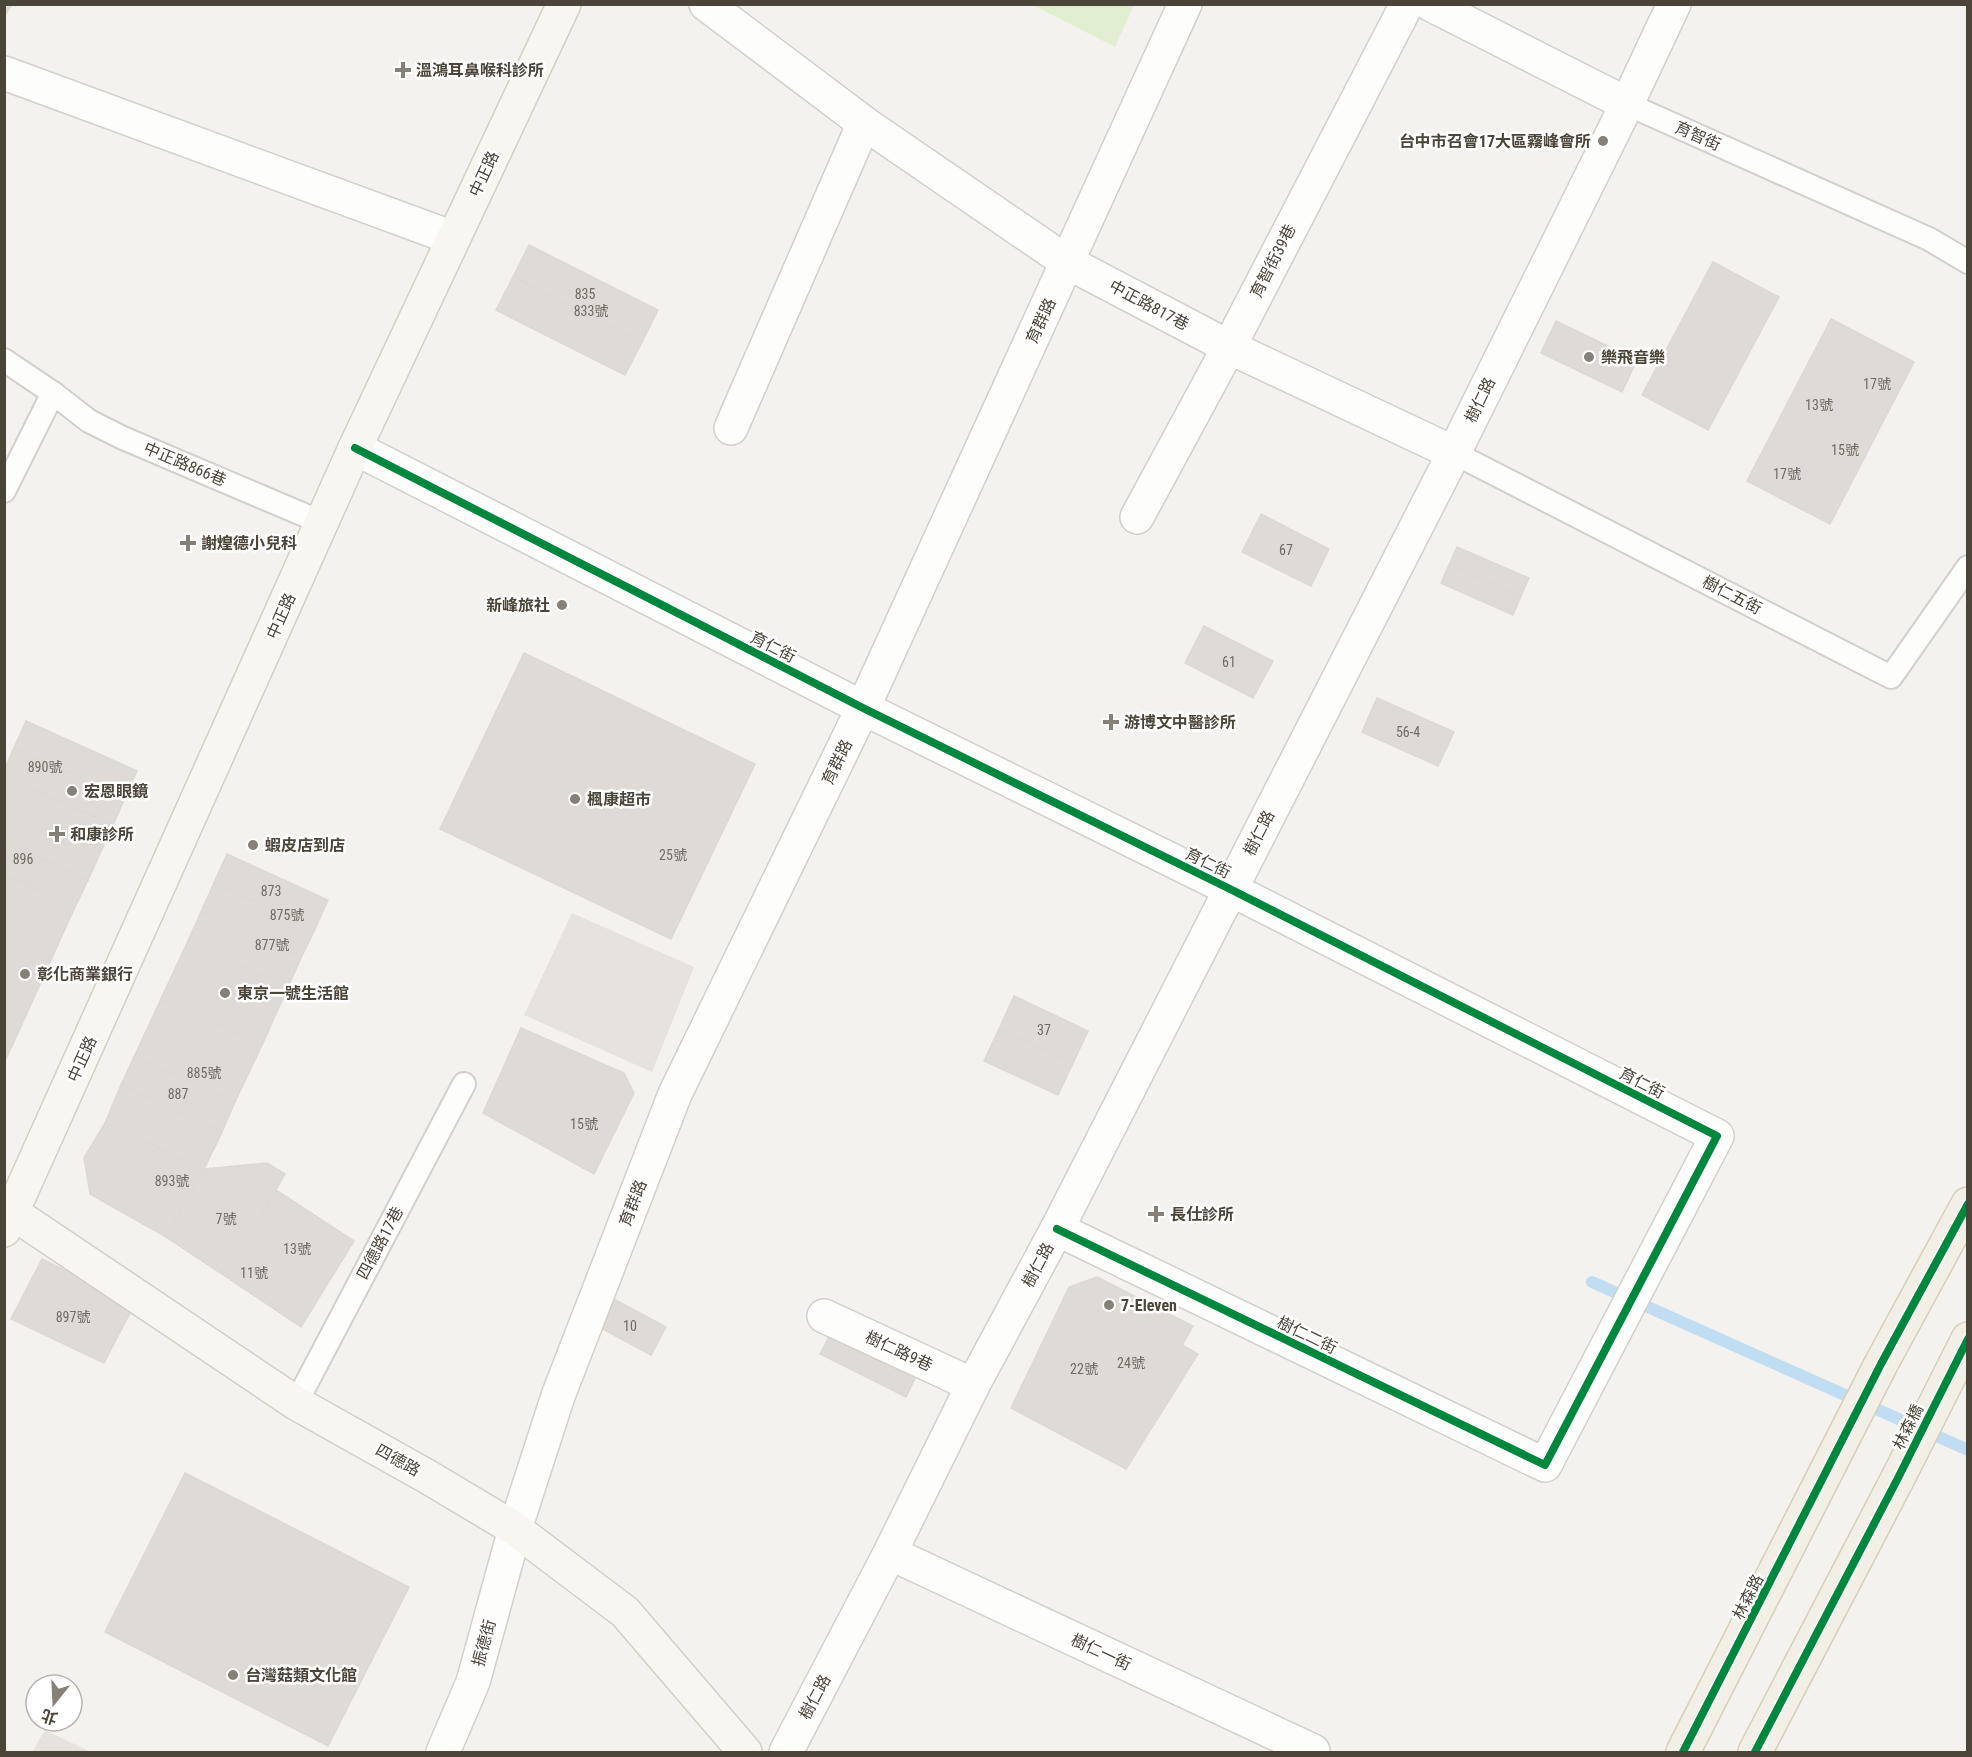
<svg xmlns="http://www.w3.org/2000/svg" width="1972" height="1757" font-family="'Roboto Condensed','Noto Sans TC',sans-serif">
<rect width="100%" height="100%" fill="#f4f2ee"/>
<polygon fill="#e1eecf" points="1033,5 1134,5 1115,47"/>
<g fill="#e6e3df">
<polygon points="572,913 694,967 652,1072 524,1015"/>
<polygon points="45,1730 91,1752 32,1752"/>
</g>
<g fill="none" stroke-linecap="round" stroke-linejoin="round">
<polyline stroke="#c0ddf1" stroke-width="12" points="1592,1282 1968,1450"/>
</g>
<g fill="#dedbd6" stroke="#dcd9d4" stroke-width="1.5">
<polygon points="4,4 12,5 4,16"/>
<polygon points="529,245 658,310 642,342 513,277"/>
<polygon points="1713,262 1779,297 1708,430 1642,395"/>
<polygon points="513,277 642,342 625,375 496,310"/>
<polygon points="1831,319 1914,362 1830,524 1747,481"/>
<polygon points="1556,321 1637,360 1622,392 1541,353"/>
<polygon points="1261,514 1329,549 1311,586 1242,552"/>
<polygon points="1457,547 1529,578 1521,596 1449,565"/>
<polygon points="1449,565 1521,596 1513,615 1441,583"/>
<polygon points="1204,626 1273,661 1253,698 1185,663"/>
<polygon points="524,653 755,764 671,939 440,829"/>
<polygon points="1377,698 1454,732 1438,766 1362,732"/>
<polygon points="26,721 137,771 125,798 14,748"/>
<polygon points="14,748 125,798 113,825 4,777 4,770"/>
<polygon points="4,777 113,825 88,880 4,842"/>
<polygon points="4,842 88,880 75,907 4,875"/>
<polygon points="227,854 328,900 315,929 214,883"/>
<polygon points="4,875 75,907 13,1044 4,1040"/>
<polygon points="214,883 315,929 301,958 201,912"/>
<polygon points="201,912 301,958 288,987 188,941"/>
<polygon points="188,941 288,987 262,1045 161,999"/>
<polygon points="1014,996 1088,1031 1073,1063 999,1029"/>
<polygon points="161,999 262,1045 235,1102 134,1057"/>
<polygon points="521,1028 624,1073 634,1093 594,1174 483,1113"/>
<polygon points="999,1029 1073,1063 1058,1095 984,1061"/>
<polygon points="4,1040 13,1044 4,1063"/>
<polygon points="134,1057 235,1102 222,1132 121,1085"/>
<polygon points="121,1085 222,1132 204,1169 105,1123"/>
<polygon points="105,1123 204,1169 166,1237 90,1194 84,1158"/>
<polygon points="267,1163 285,1174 225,1276 166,1237 204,1169"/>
<polygon points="276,1190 354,1241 301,1327 225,1276"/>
<polygon points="42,1259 134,1305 104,1363 11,1319"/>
<polygon points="1097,1277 1193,1326 1182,1345 1198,1354 1126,1469 1011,1408 1069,1287"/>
<polygon points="610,1297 666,1327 651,1355 595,1325"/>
<polygon points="830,1335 915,1378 906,1397 820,1354"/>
<polygon points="185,1473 409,1587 328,1746 105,1632"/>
</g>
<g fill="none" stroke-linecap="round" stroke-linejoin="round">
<defs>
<g id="lane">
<polyline points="1627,104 1929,239 1968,262"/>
<polyline points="4,360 53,393 89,421 123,438 323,523"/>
<polyline points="1454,453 1891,677 1968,567"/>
<polyline points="4,491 53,393"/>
<polyline points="296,1403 464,1084"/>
</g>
<g id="street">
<polyline points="706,4 864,123 1067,262 1229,347 1454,453"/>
<polyline points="1430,4 1627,104"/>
<polyline points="4,73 453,238"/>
<polyline points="731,428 864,123"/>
<polyline points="355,448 863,708 1230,889 1717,1136 1545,1465 1057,1229"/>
<polyline points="1137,517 1229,347 1407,4"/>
<polyline points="824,1316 973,1385"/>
<polyline points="890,1553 1313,1751"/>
<polyline points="443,1752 473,1682 515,1529 558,1396 675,1094 863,708 1185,4"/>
<polyline points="786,1752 890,1553 973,1385 1057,1229 1454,453 1627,104 1674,4"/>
</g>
<g id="secondary">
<polyline points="4,1207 296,1403 428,1477 515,1529 625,1612 745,1752"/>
<polyline points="4,1230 355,448 564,4"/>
</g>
<g id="primary">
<polyline points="1683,1752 1881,1364 1968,1204"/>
<polyline points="1755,1752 1898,1478 1968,1339"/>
</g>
</defs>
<use href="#lane" stroke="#d2d0cb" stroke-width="26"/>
<use href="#street" stroke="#d2d0cb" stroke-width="36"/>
<use href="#secondary" stroke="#d3cfc5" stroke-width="36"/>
<use href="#primary" stroke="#d6cebb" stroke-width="36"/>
<use href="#lane" stroke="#fdfdfc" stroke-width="22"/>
<use href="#street" stroke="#fdfdfc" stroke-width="33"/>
<use href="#secondary" stroke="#f7f6f1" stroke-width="33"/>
<use href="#primary" stroke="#f2efe6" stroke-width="33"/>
<defs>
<g id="cycleway">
<polyline points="355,448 863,708 1230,889 1717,1136 1545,1465 1057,1229"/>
<polyline points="1683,1752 1881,1364 1968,1204"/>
<polyline points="1755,1752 1898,1478 1968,1339"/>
</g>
</defs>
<use href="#cycleway" stroke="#fff" stroke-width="11"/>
<use href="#cycleway" stroke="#00873e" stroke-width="8"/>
</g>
<g fill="#868178" stroke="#fff" stroke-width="2">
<path d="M400 61h6v6h6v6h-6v6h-6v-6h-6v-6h6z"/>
<circle cx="1603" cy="141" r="6"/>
<circle cx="1589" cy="357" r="6"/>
<path d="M185 534h6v6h6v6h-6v6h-6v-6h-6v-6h6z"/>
<circle cx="562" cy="605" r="6"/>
<path d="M1108 713h6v6h6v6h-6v6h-6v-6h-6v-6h6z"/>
<circle cx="72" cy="791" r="6"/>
<circle cx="575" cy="799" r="6"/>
<path d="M54 825h6v6h6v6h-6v6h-6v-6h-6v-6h6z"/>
<circle cx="253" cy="845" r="6"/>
<circle cx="25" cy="974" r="6"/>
<circle cx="225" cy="993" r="6"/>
<path d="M1153 1205h6v6h6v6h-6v6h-6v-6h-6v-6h6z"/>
<circle cx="1109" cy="1305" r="6"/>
<circle cx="233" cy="1675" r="6"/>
</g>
<g text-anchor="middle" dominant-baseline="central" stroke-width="5" stroke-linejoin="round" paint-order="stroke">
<g font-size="14" fill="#706a61">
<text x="585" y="294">835</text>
<text x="591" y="311">833號</text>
<text x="1877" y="384">17號</text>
<text x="1819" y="405">13號</text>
<text x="1845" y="450">15號</text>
<text x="1787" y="474">17號</text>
<text x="1286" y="550">67</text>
<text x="1229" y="662">61</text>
<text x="1408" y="732">56-4</text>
<text x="45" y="767">890號</text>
<text x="673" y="855">25號</text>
<text x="23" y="859">896</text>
<text x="271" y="891">873</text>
<text x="287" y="915">875號</text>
<text x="272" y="945">877號</text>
<text x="1044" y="1030">37</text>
<text x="204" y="1073">885號</text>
<text x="178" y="1094">887</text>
<text x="584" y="1124">15號</text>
<text x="172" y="1181">893號</text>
<text x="226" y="1219">7號</text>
<text x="297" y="1249">13號</text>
<text x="254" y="1273">11號</text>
<text x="73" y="1317">897號</text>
<text x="630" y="1326">10</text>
<text x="1131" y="1363">24號</text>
<text x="1084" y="1369">22號</text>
</g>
<g font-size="16" font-weight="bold" fill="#4b4439" stroke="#fff" text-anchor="start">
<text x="416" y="70">溫鴻耳鼻喉科診所</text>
<text x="1591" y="141" text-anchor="end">台中市召會17大區霧峰會所</text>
<text x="1601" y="357">樂飛音樂</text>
<text x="201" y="543">謝煌德小兒科</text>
<text x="550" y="605" text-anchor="end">新峰旅社</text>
<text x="1124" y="722">游博文中醫診所</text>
<text x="84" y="791">宏恩眼鏡</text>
<text x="587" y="799">楓康超市</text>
<text x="70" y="834">和康診所</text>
<text x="265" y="845">蝦皮店到店</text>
<text x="37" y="974">彰化商業銀行</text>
<text x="237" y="993">東京一號生活館</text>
<text x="1170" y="1214">長仕診所</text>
<text x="1121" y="1305">7-Eleven</text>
<text x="245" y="1675">台灣菇類文化館</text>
</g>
<g font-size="16" fill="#4b4439" stroke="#fff">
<text transform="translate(1698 136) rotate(24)">育智街</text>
<text transform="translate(484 174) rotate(-65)">中正路</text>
<text transform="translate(1273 261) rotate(-63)">育智街39巷</text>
<text transform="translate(1149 305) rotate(28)">中正路817巷</text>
<text transform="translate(1041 321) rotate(-65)">育群路</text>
<text transform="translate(1480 400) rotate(-64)">樹仁路</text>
<text transform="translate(185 464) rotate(23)">中正路866巷</text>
<text transform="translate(1732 595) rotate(27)">樹仁五街</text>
<text transform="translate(281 616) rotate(-66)">中正路</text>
<text transform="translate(773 647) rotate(27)">育仁街</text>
<text transform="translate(837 762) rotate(-64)">育群路</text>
<text transform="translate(1259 833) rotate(-63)">樹仁路</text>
<text transform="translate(1208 863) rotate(26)">育仁街</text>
<text transform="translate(82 1059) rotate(-66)">中正路</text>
<text transform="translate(1642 1083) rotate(27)">育仁街</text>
<text transform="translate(633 1203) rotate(-69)">育群路</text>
<text transform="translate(380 1243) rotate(-62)">四德路17巷</text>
<text transform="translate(1038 1265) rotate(-62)">樹仁路</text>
<text transform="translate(1307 1335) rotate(26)">樹仁二街</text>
<text transform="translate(899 1351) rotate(25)">樹仁路9巷</text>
<text transform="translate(1908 1427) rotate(-64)">林森橋</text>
<text transform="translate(398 1460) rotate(29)">四德路</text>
<text transform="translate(1748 1597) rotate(-63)">林森路</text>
<text transform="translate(484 1643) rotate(-75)">振德街</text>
<text transform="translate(1101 1652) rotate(25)">樹仁一街</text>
<text transform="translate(815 1697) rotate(-62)">樹仁路</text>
</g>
</g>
<rect width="1972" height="1757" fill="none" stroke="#4b4439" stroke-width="12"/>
<g transform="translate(54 1703) rotate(198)"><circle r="28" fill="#ffffff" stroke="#b7b4b0" stroke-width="1.5"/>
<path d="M0-4.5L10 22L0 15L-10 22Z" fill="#868178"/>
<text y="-9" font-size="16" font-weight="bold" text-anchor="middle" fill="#4b4439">北</text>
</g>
</svg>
